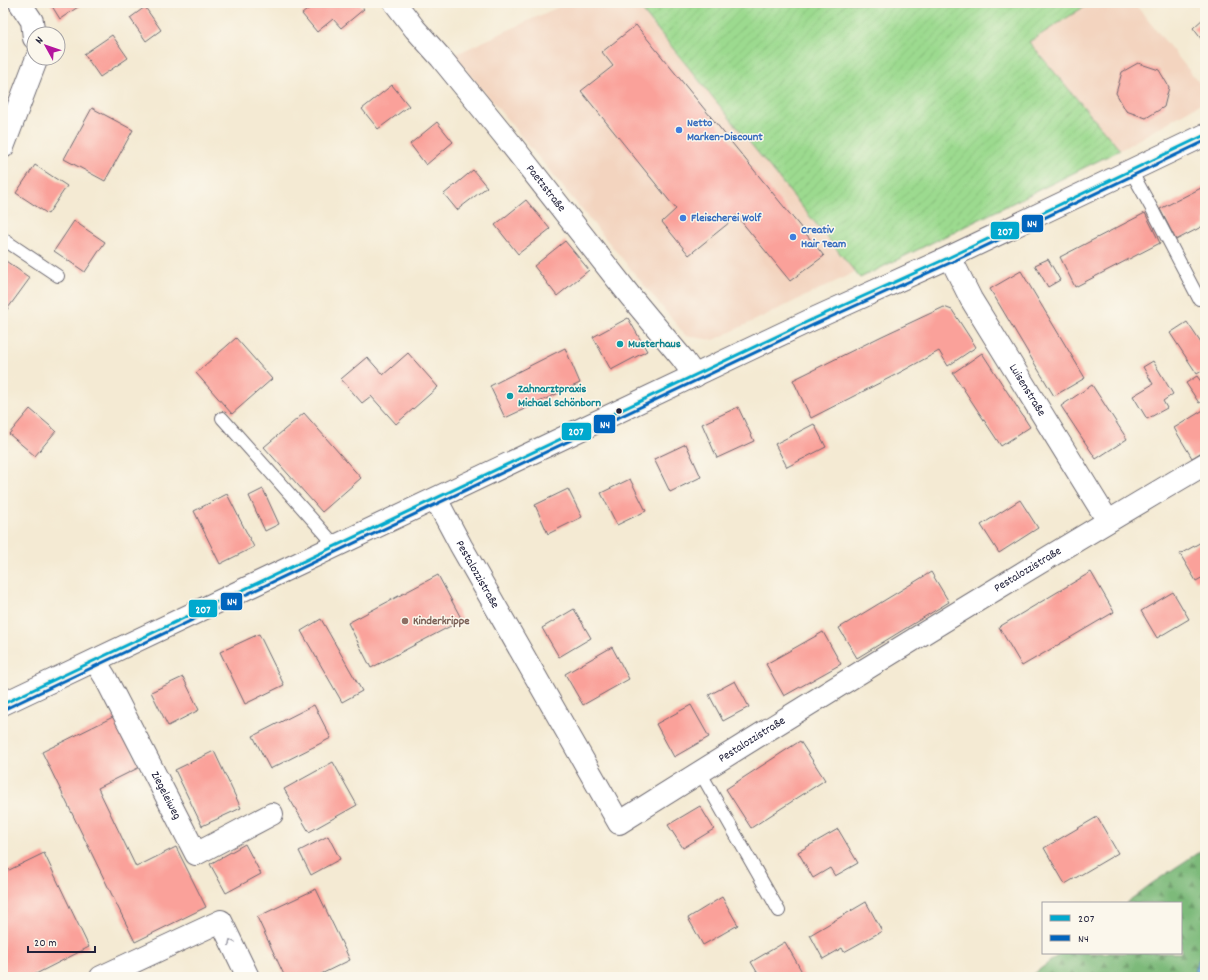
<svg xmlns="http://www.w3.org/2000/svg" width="1208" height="980" font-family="Dekko,sans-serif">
<defs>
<pattern id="forest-firs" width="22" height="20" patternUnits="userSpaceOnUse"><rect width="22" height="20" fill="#7dba7a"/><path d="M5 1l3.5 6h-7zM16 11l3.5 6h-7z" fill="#669765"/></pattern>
<pattern id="garden-furrows" width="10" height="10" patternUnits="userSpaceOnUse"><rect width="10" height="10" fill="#9cda8f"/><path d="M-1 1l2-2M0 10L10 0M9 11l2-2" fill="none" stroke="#86bb7c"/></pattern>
<pattern id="water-rules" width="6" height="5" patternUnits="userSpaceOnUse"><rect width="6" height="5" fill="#71afe4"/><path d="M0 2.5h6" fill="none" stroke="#5c8eba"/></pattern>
</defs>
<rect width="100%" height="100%" fill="#fbf7ec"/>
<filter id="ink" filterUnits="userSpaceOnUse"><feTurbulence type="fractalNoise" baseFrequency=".025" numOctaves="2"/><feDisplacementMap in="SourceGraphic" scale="8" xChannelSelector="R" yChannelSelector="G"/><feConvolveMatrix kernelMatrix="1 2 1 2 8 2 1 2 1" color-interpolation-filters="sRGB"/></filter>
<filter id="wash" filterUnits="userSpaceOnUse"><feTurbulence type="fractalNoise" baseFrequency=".012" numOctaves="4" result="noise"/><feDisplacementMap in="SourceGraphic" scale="16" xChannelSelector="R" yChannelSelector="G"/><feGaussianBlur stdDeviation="0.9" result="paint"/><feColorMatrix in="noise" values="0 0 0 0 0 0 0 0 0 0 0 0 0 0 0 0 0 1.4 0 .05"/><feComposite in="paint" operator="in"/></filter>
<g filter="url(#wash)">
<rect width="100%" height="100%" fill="#f4ead3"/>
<g fill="#f3d4bf">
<polygon points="567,3 635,3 855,272 714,340 686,336 454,55"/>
<polygon points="1090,3 1134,3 1205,90 1205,101 1120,150 1029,42"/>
</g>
<polygon fill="url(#forest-firs)" stroke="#506e5a" points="1205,848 1205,940 1193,977 1030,977 1061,953 1181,953 1181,903 1126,903 1151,884"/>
<polygon fill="url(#garden-furrows)" stroke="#5f7e65" points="636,3 1090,3 1029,42 1120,150 860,278"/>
<polygon fill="url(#water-rules)" stroke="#4a6890" points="1205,940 1205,977 1193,977"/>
<g id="blocks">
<g fill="#faa19a">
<polygon points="50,3 84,3 60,19"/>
<polygon points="316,3 359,3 364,9 341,28 333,19 317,32 302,14"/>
<polygon points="145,7 161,30 146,41 130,18"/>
<polygon points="1205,17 1205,44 1193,28"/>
<polygon points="636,25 824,256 790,281 736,215 730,222 689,255 662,222 676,209 581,91 613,66 602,52"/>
<polygon points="112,35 128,58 100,77 84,54"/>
<polygon points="1138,63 1159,70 1169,87 1164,107 1146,118 1126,111 1116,93 1122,72"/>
<polygon points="392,85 409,106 378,129 362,109"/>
<polygon points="92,108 133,130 105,181 64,159"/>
<polygon points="437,122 453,142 426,165 410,144"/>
<polygon points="35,165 67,186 48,214 16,193"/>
<polygon points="473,170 487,187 457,210 444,194"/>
<polygon points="1205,186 1205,225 1176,240 1160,209"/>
<polygon points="526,200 550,229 518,254 495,225"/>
<polygon points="1145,213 1160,243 1075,287 1060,257"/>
<polygon points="74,221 105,242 85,272 54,251"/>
<polygon points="565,241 589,270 557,296 534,266"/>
<polygon points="3,259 30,278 3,315"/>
<polygon points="1048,259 1060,280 1048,287 1035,265"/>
<polygon points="1021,271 1085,378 1054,396 990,289"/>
<polygon points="944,307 952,310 976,347 948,366 939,351 899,373 811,418 793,380 882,336"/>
<polygon points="628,318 647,351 611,370 593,337"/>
<polygon points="1187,322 1205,349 1205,369 1197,374 1170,333"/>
<polygon points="236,338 272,379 232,414 196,373"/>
<polygon points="565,348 580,383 505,418 490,386"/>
<polygon points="408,353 438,387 396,424 371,396 362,403 341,379 367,357 383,375"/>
<polygon points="982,353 1030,427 1001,446 953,373"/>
<polygon points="1153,361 1173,394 1163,401 1167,408 1147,419 1133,396 1153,384 1143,367"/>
<polygon points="1197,376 1205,387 1205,400 1199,403 1186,383"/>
<polygon points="1092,385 1127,439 1096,459 1061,406"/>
<polygon points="738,407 754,441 717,458 702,424"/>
<polygon points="30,409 56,431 35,456 9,434"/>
<polygon points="1205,409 1205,450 1192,458 1174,428"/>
<polygon points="304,413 361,478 322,512 264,447"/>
<polygon points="814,424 826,447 787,467 775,444"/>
<polygon points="686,444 701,477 670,492 654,459"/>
<polygon points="630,479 646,511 617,525 601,493"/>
<polygon points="263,489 279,524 265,531 249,496"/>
<polygon points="568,489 582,517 548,534 535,505"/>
<polygon points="227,494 254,547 220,564 194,511"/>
<polygon points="1020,500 1038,528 999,553 981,525"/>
<polygon points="1205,540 1205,576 1196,581 1180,554"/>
<polygon points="931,572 949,602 857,658 839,628"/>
<polygon points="1091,572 1114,612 1022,666 999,627"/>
<polygon points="438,575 462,620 371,668 348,623"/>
<polygon points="1173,592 1189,619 1157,638 1141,611"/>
<polygon points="574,609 591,638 559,657 542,628"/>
<polygon points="321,619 362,691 342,702 301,631"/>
<polygon points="823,632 841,664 784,696 766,664"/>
<polygon points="259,634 284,685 245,704 220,652"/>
<polygon points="612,647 629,679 583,705 565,674"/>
<polygon points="183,677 199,710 168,726 151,692"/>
<polygon points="735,681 749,707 723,721 709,695"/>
<polygon points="314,705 331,738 270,769 253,736"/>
<polygon points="691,705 709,737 674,757 656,724"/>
<polygon points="115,716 140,767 98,788 136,867 176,847 206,907 135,942 42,752"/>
<polygon points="800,741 825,780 751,828 726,789"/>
<polygon points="214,751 241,808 202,826 175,770"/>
<polygon points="333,762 357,805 309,832 284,789"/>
<polygon points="700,806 714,829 683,848 668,825"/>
<polygon points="1097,817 1118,853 1065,884 1044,848"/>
<polygon points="838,829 858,863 835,876 830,868 813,878 798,852"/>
<polygon points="328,836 340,859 311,875 299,851"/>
<polygon points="245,844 261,874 226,893 210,864"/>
<polygon points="44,853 89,947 30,977 6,977 3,970 3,873"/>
<polygon points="316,889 350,960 315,977 285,977 257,917"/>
<polygon points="722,897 738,925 703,945 688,918"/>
<polygon points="866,902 882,931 844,952 842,948 823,959 810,935"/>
<polygon points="785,942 805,977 760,977 751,962"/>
</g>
</g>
</g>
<g filter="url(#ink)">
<use href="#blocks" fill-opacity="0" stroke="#6c6870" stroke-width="1"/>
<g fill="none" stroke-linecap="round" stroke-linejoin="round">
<defs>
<g id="service">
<polyline points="1131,171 1152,209 1199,299"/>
<polyline points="3,239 58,276"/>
<polyline points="222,418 336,546"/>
<polyline points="700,772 779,911"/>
</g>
<g id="minor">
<polyline points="20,3 32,21 34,38"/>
<path id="s1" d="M395,3L415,29L441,58L503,134L631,297L682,358L695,376"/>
<polyline points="3,147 37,58"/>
<path id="s2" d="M950,257L971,299L1108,521"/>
<path id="s3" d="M436,499L461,546L619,823C813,701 1007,580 1205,464"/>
<path id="s4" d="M95,661L105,677L196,854L272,814"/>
<polyline points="101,977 221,921 248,977"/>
</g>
<polyline id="tertiary" points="3,704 811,320 950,257 1205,135"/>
</defs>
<use href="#service" stroke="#6c6870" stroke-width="14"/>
<use href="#minor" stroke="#6c6870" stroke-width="24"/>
<use href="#tertiary" stroke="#6c6870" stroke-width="24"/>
<use href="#service" stroke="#fff" stroke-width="12"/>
<use href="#minor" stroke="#fff" stroke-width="22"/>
<use href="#tertiary" stroke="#fff" stroke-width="22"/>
<defs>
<polyline id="bus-1" points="3,704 811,320 950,257 1205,135"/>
<polyline id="bus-2" points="5,709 813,325 952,262 1205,141"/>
</defs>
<use href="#bus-1" stroke="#fbf7ec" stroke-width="6"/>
<use href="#bus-2" stroke="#fbf7ec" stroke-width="6"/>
<use href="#bus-1" stroke="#00a9ce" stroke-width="3"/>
<use href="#bus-2" stroke="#0065bd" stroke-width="3"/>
</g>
<defs><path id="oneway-chevron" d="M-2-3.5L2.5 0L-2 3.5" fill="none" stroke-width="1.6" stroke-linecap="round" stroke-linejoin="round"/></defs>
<use stroke="#9c9ca7" href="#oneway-chevron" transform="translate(231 942) rotate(-116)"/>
</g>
<g fill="#3f7fe0" stroke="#fbf7ec" stroke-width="1.5">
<circle cx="679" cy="130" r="4"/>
<circle cx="683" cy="218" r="4"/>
<circle cx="793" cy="237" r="4"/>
</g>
<g fill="#0f9aa8" stroke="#fbf7ec" stroke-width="1.5">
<circle cx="620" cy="344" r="4"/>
<circle cx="510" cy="396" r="4"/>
</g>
<circle fill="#22223b" stroke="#fbf7ec" stroke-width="1.5" cx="619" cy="411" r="3.5"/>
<circle fill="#8d6e63" stroke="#fbf7ec" stroke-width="1.5" cx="405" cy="621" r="4"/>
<g text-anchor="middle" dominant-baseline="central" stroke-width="3" stroke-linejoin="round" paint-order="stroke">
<g font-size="12" font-weight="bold" fill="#366cbe" stroke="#fbf7ec" text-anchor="start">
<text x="687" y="123">Netto<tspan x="687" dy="14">Marken-Discount</tspan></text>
<text x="691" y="218">Fleischerei Wolf</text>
<text x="801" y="230">Creativ<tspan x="801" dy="14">Hair Team</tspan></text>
</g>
<g font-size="12" fill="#22223b" stroke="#fbf7ec">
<text stroke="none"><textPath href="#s1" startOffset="239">Paetzstraße</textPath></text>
<text stroke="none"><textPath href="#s2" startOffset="154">Luisenstraße</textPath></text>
<text stroke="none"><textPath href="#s3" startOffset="853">Pestalozzistraße</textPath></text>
<text stroke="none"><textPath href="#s3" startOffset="86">Pestalozzistraße</textPath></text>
<text stroke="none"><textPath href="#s3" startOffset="529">Pestalozzistraße</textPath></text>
<text stroke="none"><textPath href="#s4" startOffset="152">Ziegeleiweg</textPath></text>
</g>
<g font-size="12" font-weight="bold" fill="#0d838f" stroke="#fbf7ec" text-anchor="start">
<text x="628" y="344">Musterhaus</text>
<text x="518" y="389">Zahnarztpraxis<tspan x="518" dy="14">Michael Schönborn</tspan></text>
</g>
<g font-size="12" font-weight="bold" fill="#785e54" stroke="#fbf7ec" text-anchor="start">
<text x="413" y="621">Kinderkrippe</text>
</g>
</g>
<g stroke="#fbf7ec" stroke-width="1.5">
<rect x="1021" y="214" width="23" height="19" rx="4" fill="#0065bd"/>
<rect x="990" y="221" width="30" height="19" rx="4" fill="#00a9ce"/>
<rect x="593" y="414" width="23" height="20" rx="4" fill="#0065bd"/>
<rect x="561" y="422" width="31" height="19" rx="4" fill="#00a9ce"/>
<rect x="220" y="592" width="23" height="19" rx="4" fill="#0065bd"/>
<rect x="188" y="599" width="30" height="19" rx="4" fill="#00a9ce"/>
</g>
<g font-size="11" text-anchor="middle" font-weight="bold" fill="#fff">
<text x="1032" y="227">N4</text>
<text x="1005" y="235">207</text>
<text x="605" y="428">N4</text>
<text x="576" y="435">207</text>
<text x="232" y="605">N4</text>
<text x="203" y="613">207</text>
</g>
<rect width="1208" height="980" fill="none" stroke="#fbf7ec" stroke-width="16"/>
<rect x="1042" y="902" width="140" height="52" fill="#fbf7ec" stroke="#a4a2a5"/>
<rect x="1050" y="915" width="20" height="6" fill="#00a9ce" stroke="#a4a2a5"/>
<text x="1078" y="922" font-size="12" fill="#22223b">207</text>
<rect x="1050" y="935" width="20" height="6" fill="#0065bd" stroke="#a4a2a5"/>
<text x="1078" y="942" font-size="12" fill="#22223b">N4</text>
<g transform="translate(46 46) rotate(310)"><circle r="19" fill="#fbf7ec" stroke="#a4a2a5"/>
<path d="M0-3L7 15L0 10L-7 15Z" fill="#b5179e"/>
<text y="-6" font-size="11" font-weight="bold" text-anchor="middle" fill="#22223b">N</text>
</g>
<path d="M28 946v6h67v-6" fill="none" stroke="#22223b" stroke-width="2"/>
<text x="34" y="946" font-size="12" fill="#22223b" stroke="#fbf7ec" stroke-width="3" paint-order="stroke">20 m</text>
</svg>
